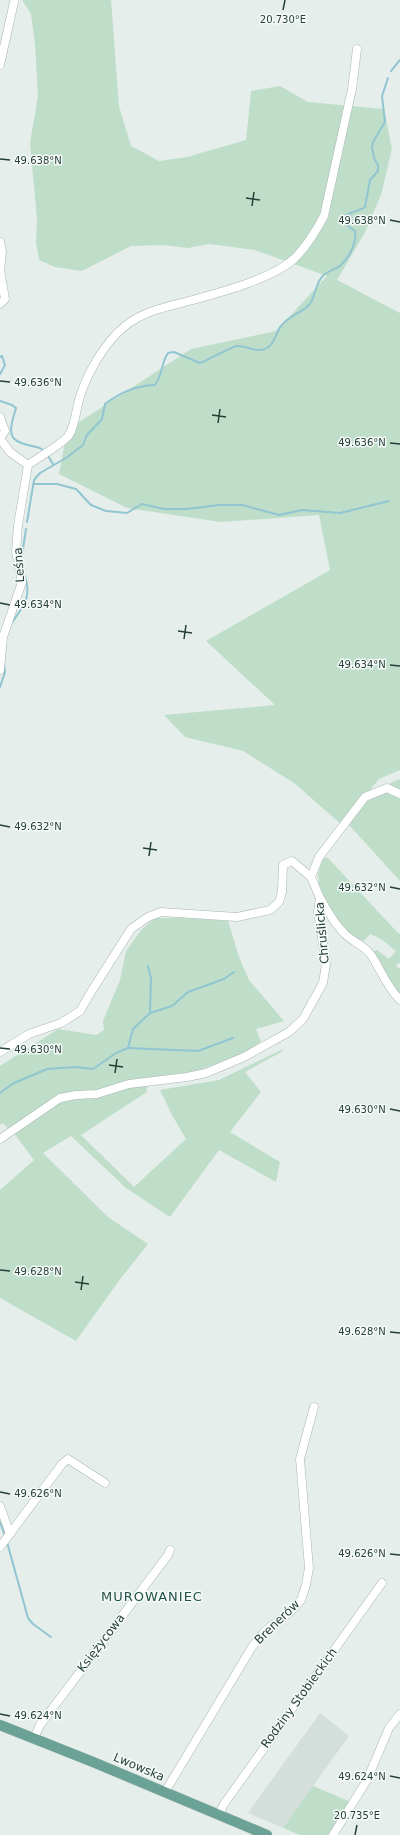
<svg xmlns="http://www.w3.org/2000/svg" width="400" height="1835" font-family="'DejaVu Sans',sans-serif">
<rect width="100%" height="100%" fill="#e5eeeb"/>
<polygon fill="#d4deda" points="320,1713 349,1736 283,1828 248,1813"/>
<g fill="#bfdec9">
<polygon points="22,0 111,0 119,106 131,146 159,161 187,157 246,140 251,91 280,86 308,102 384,109 392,149 381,195 364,234 337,280 400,313 400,770 379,779 341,824 294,783 243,751 185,737 164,715 275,705 206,641 330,570 319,515 221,522 127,508 59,474 67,430 191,349 276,331 327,276 255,250 209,244 188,248 163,245 131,246 82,271 55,267 39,260 36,242 37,219 30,143 38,96 35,44 31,14"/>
<path d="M400,779V881L349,825C365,800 372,790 400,779Z"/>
<polygon points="327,857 398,933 400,934 400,962 396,966 400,969 400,995 373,954 374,951 377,950 389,959 396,951 381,939 370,934 364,941 350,935 331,913 319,887 318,874 323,859"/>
<polygon points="155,918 185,918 228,921 239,957 249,980 284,1021 256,1029 261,1042 238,1056 191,1073 163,1075 146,1088 147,1092 81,1135 134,1187 186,1139 172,1115 160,1090 219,1080 281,1050 283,1051 245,1072 261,1092 230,1132 280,1162 276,1182 219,1150 170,1217 126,1188 71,1136 43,1153 108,1217 148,1244 121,1278 76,1341 0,1298 0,1190 34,1160 16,1136 3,1123 0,1125 0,1066 58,1029 96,1035 104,1030 103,1021 120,980 126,951 142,929"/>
<polygon points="313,1786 351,1802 331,1835 300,1835 283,1828"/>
</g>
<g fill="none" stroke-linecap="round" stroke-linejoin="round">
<g stroke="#90c5d1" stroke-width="2">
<polyline points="391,71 400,60"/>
<polyline points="0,357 2,356 5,365 0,374"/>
<path d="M0,401L12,405L16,408C6,440 10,441 40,448L43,450"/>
<polyline points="48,456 53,464"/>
<polyline points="34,484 57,484 76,489 91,505 106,511 127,513 142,504 164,509 187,509 219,505 242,505 279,515 302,510 340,513 389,501"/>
<path d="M27,522L34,480L40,473L66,458L83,445L87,435L102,419L105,404C121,392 135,386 155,385C163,374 161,363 168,353L174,352L200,363C208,360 231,347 237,346C246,345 257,354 267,348C276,343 275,333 281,326C288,316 299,314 308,306C316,298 314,286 322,277C326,271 334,270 340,266C349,258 357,243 355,231L345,224L343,217C349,212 358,212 365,207L370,180L378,171V165L374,158L372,147L373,142L385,122L382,96L388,78"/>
<polyline points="23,566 22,555 26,529"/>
<path d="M11,624C23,606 32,599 25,576"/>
<polyline points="0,687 5,672 4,663"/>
<polyline points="148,966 151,978 150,1013"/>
<polyline points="128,1048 198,1051 233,1038"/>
<polyline points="0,1093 12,1084 47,1069 76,1067 93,1069 116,1053 128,1048 133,1029 150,1013 172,1006 188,992 224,979 234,972"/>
<polyline points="0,1522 5,1536"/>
<polyline points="7,1542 28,1618 33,1624 51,1637"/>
</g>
<defs>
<g id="minor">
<polyline points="0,65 14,2"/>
<polyline points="0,242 2,252 0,270 5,299 0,304"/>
<polyline points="0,417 5,431 0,439"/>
<polyline points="0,439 10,452 28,465 18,525 16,552 22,582 3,637 0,670"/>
<path d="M28,465C36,459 65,442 69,435C75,425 76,411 79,400C86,375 104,343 125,326C142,312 168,306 189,301C218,293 273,279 295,258C307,246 316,231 324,216L352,89L357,49"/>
<polyline points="311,877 319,857 365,797 387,788 400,794"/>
<path d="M320,898C327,910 334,924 345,934C353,942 364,945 371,955C381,970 387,987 400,1000"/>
<polyline points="0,1052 29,1034 61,1023 80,1011 91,992 131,929 148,917 161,912 237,917 270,910 279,902 282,892 283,865 292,861 311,877 320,898 318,912 326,964 323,983 303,1019 289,1032 244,1057 206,1073 187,1077 129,1084 97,1094 76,1095 60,1098 0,1139"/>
<polyline points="0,1506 10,1534"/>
<polyline points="0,1547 62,1464 68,1459 105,1483"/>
<polyline points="34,1738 40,1725 168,1555 170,1550"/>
<polyline points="165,1792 252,1647 265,1631 290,1612 301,1600 306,1585 309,1568 300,1459 314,1407"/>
<polyline points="219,1814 224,1804 382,1583"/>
<polyline points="333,1835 367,1780 389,1728 400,1714"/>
</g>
<polyline id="major" points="0,1725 93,1762 267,1835"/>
</defs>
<use href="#minor" stroke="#a8b6b2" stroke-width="9"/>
<use href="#major" stroke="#c2cac8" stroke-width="11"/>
<use href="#minor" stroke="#fff" stroke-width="8"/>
<use href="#major" stroke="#6ba296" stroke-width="10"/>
</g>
<path fill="none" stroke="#254039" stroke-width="1.5" d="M283,10L285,0M0,159L10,160M246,198L260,200M252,206L254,192M390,220L400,222M0,381L10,382M212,415L226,417M218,423L220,409M390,443L400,444M0,603L10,605M178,631L192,633M184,639L186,625M390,665L400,666M0,825L10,827M143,848L157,850M149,856L151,842M390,887L400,889M0,1048L10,1049M109,1065L123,1067M115,1073L117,1059M390,1109L400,1111M0,1270L10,1271M75,1282L89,1284M81,1290L83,1276M390,1332L400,1333M0,1492L10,1494M390,1554L400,1555M0,1714L10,1716M390,1776L400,1778M355,1835L357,1825"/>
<g text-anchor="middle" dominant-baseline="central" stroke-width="3" stroke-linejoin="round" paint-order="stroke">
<g font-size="12" fill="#254039" stroke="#f6faf8">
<text transform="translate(19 565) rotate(-94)">Leśna</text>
<text transform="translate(322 933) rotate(-95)">Chruślicka</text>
<text transform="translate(277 1622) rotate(-44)">Brenerów</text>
<text transform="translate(101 1643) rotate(-53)">Księżycowa</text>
<text transform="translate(299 1698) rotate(-54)">Rodziny Stobieckich</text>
<text transform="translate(139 1767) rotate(23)">Lwowska</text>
</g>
<g font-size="13" letter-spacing="1" fill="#215247" stroke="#f6faf8">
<text x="152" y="1596">MUROWANIEC</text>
</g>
</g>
<g font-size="10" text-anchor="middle" fill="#254039" stroke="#f6faf8" stroke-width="3" stroke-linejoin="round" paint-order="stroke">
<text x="283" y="23">20.730°E</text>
<text x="38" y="164">49.638°N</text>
<text x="362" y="224">49.638°N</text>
<text x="38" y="386">49.636°N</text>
<text x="362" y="446">49.636°N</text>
<text x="38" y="608">49.634°N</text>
<text x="362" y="668">49.634°N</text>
<text x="38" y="830">49.632°N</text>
<text x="362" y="891">49.632°N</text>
<text x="38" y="1053">49.630°N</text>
<text x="362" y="1113">49.630°N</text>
<text x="38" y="1275">49.628°N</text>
<text x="362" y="1335">49.628°N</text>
<text x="38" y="1497">49.626°N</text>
<text x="362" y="1557">49.626°N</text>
<text x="38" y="1719">49.624°N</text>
<text x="362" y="1780">49.624°N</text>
<text x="357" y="1819">20.735°E</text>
</g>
</svg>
